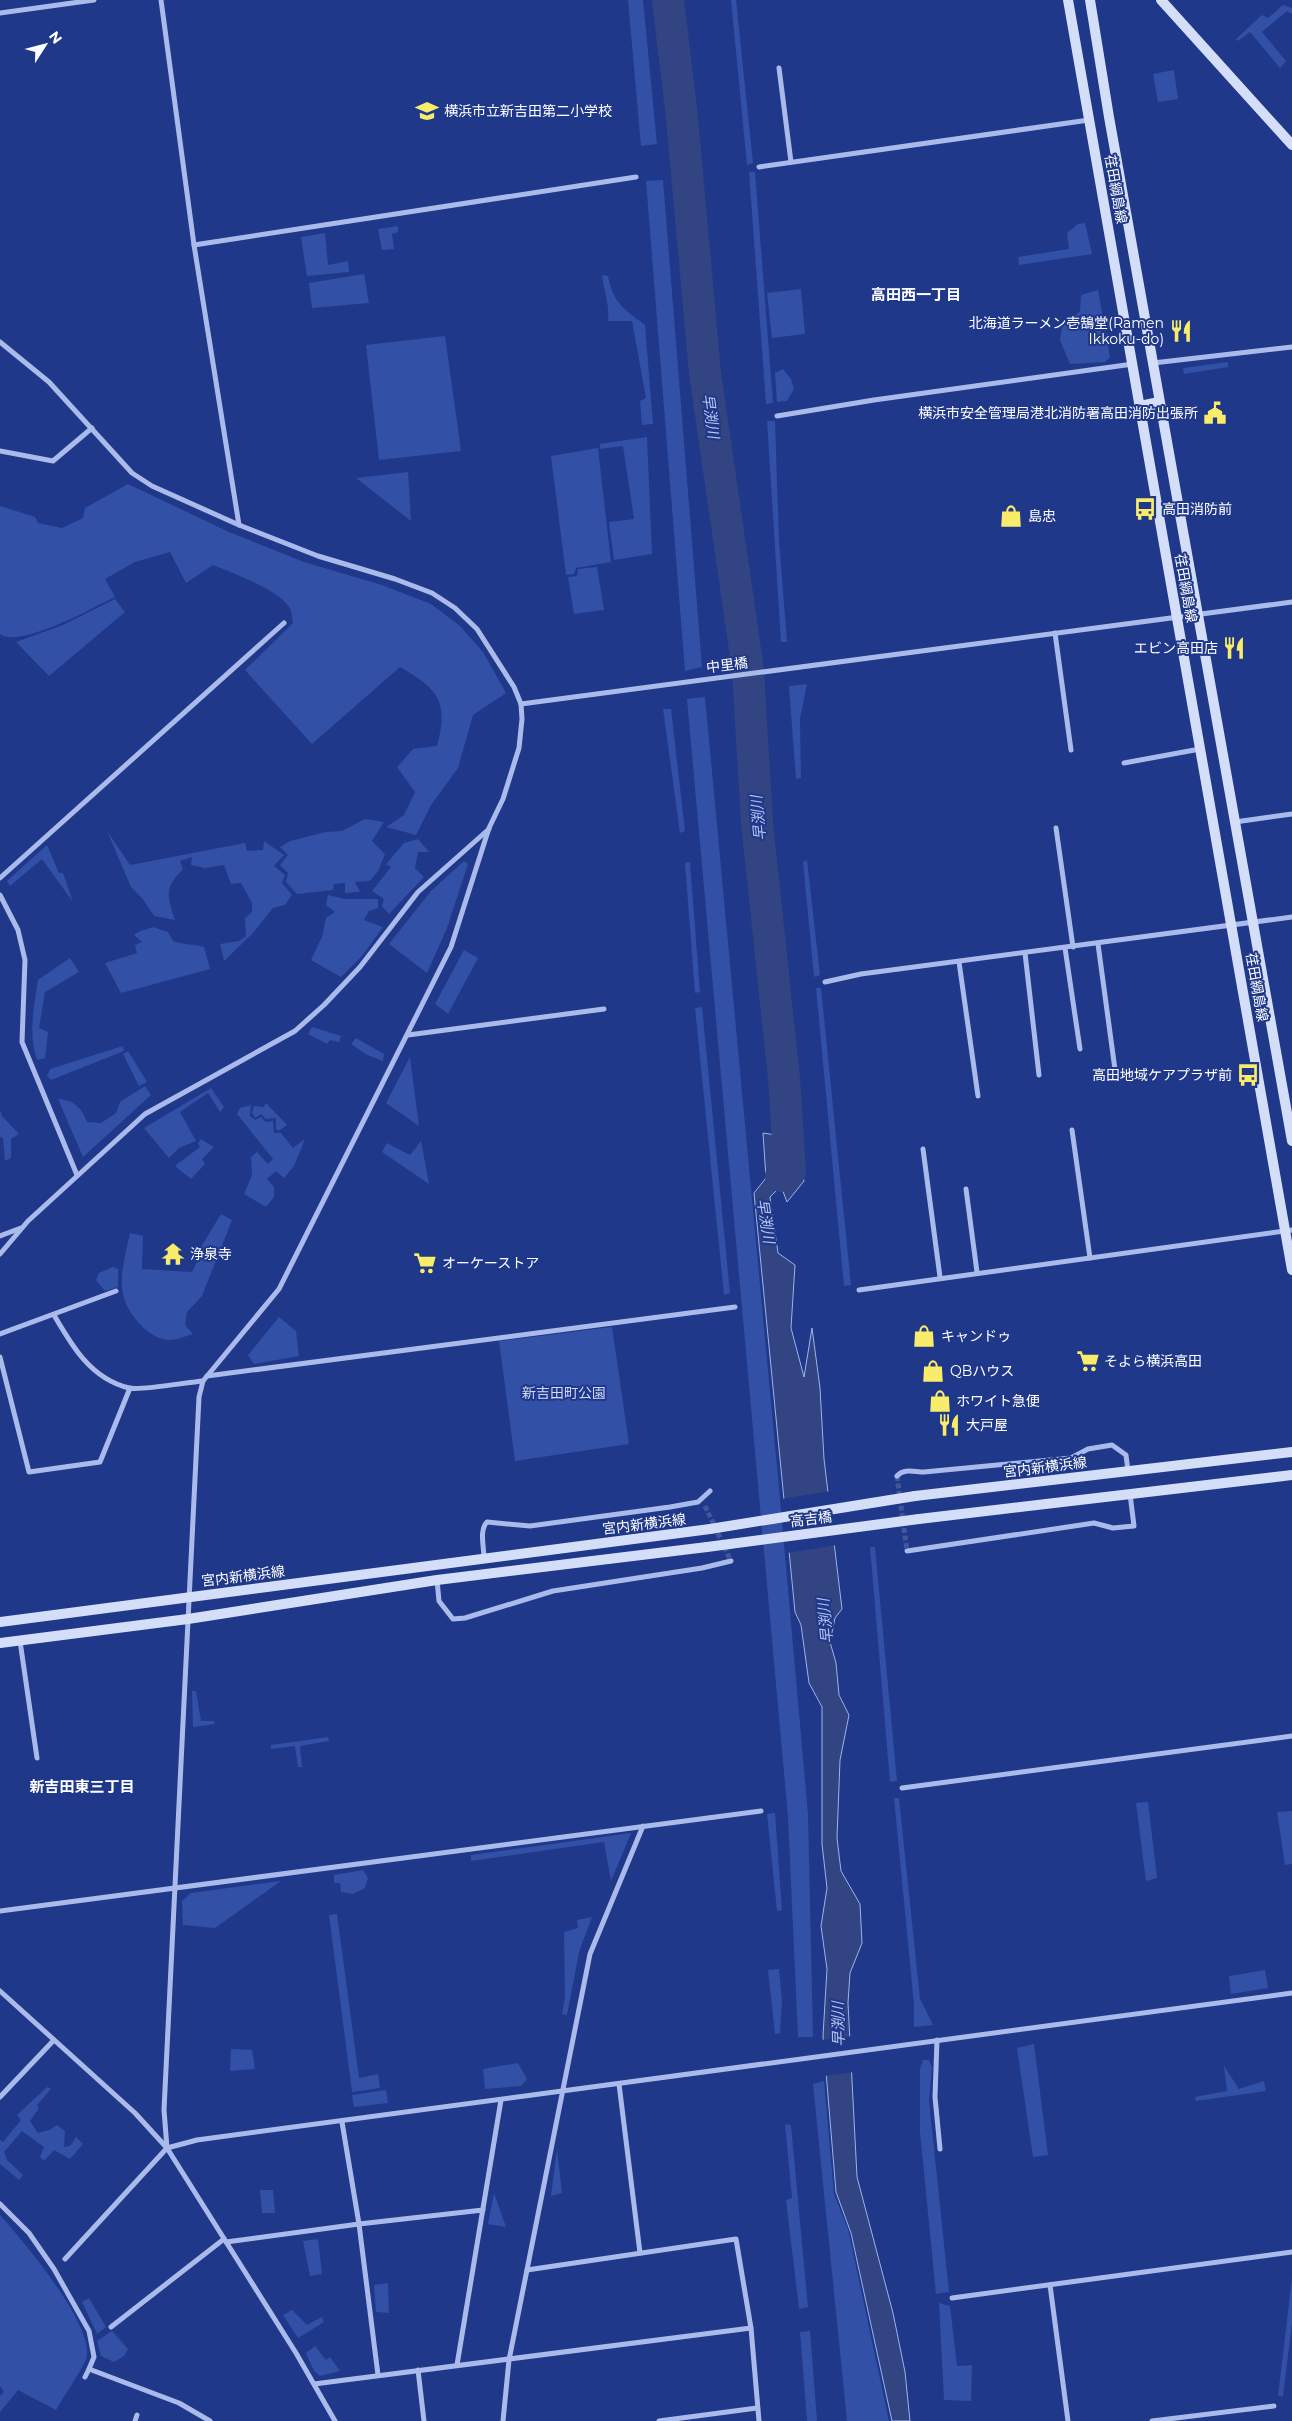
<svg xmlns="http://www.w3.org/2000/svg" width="1292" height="2421" font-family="Montserrat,'Noto Sans JP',sans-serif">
<rect width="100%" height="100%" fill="#1f3889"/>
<g fill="#3250a6">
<polygon points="628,0 643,0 657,144 641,146"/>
<polygon points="731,0 736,0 753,163 747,165"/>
<polygon points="1283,5 1292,8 1292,14 1287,11 1262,32 1286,61 1280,68 1250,32 1238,41 1236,39 1262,15 1268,18"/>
<polygon points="1174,70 1178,99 1158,102 1153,74"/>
<polygon points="749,172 755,172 773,403 766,404"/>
<polygon points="663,180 702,667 685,671 646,181"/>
<polygon points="1085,223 1092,254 1019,265 1018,257 1069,249 1067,233 1078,224"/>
<polygon points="398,226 398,232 392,234 394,249 382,250 378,229"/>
<polygon points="325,233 328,265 348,261 349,272 307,276 301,237"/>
<polygon points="364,274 369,303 312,308 309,283"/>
<path d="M602,275L608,276C613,303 624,309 645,325L653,424L642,425L640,401L646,398L632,321H608C610,305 604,292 602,275Z"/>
<polygon points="801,289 805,334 772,338 767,293"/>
<polygon points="1098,290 1110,357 1105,362 1070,364 1060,340 1062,327 1080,311 1081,295"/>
<polygon points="445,336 461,451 379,460 366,345"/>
<polygon points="1228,362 1228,367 1184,374 1183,368"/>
<polygon points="783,369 791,379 794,389 787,401 777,402 775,373"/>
<polygon points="767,421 775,421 779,540 787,642 781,642"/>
<polygon points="647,437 652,554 614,560 609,522 634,519 623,446 600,449 600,444"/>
<polygon points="598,448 611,562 576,568 574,574 566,575 551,456"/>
<polygon points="408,472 411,521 356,478"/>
<path d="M128,484L229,532L304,562L382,585L431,604L460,626L483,652L506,693L473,715L458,768L431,805L416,835L386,827L404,815L415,792L397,767L413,749L437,746C449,701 438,689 400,667L312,744L245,670L293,623C292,618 292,611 289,607C276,588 234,574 213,565L186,583L170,552L135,562L105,579L115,597C94,607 20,649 0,634V506L35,517L38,523L62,528L83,518L85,508Z"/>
<polygon points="597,567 604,610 574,614 568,577 577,576 578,569"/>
<polygon points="115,599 125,612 49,676 16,642 63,625"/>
<polygon points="807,684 800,719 801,778 796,779 789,686"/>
<polygon points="705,697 779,1488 808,1814 813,2037 798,2037 788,1817 687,699"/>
<polygon points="663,709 671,709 685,831 680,833"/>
<polygon points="365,819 384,822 372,841 385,854 378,871 370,881 355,882 360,892 345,893 345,883 334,884 333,890 297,894 286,882 288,873 280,865 288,855 280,847 290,841 326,832 342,831"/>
<path d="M107,831L130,865L245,843L247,851L263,850L264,841L284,855L274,866L285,875L282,883L292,895L285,905L273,908L253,933L224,961L220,944L239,941L246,936L245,918L252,912V903L241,883L231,884L224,865L205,868L191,865L192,857L180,861L183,869C164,888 167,896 175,920L154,916L142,898L131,887Z"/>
<polygon points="418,839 429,852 418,852 415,868 424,877 389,914 382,906 384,899 372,891 391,867 386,864 404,843"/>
<polygon points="47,845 59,873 63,873 73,902 42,859 10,886 7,881"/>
<polygon points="807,860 820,975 814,977 803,862"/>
<polygon points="464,861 468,864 447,928 427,973 389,944 431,891"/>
<polygon points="690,862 700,992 695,993 685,863"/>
<polygon points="328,895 345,899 378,899 378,908 369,911 364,920 383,927 362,956 341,977 311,960 322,937 326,918 335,912 326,905"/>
<path d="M153,927L168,932L173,941C183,945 193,944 204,947L210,969L121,993L105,963L137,953L135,945L142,942L134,935L138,932Z"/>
<polygon points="464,950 478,958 448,1014 435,1004"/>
<path d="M70,958L79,972L45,992L39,1028L48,1032L45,1058L37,1060C28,1033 34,1007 38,980Z"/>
<polygon points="816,988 821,988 851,1285 844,1286"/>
<polygon points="702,1007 730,1293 724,1295 695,1008"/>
<polygon points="312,1027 341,1036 339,1042 330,1040 327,1044 308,1034"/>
<polygon points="356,1038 384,1054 383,1061 367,1055 351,1044"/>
<polygon points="123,1046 124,1051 51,1080 47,1076 50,1069"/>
<polygon points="128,1051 147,1082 139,1086 123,1054"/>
<polygon points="410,1057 419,1126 386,1103"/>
<path d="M145,1086L151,1095L83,1157L58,1099C74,1100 82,1108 87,1122L101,1123L116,1113L120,1102Z"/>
<polygon points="211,1088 224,1107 220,1112 208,1093 180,1112 196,1141 179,1148 169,1158 144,1128"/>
<polygon points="266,1103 287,1125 280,1130 276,1130 276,1118 266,1119 261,1114 255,1118 252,1113 254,1106 264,1107"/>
<polygon points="251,1105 250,1116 255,1120 261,1117 266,1122 273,1121 274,1133 281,1133 293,1148 305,1139 294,1166 284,1178 276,1171 267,1179 274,1187 274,1197 266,1207 244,1194 252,1175 251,1157 257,1152 268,1164 273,1159 237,1114 240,1108"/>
<polygon points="0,1110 2,1116 19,1134 11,1139 11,1158 5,1161 3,1138 0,1137"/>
<polygon points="201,1139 214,1147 202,1159 205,1164 191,1179 175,1166 200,1147 198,1143"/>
<polygon points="421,1141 429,1184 382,1152 387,1143 410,1155"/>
<path d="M221,1214L232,1220L202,1296L187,1312L185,1325L193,1334C186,1336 177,1340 170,1340C149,1340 127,1314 123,1294C119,1275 126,1252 130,1233L143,1236L142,1269L192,1272L197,1262L193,1260Z"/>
<polygon points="113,1267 118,1269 118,1287 105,1291 96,1280 99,1273"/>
<polygon points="279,1317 296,1331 299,1356 254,1364 248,1355"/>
<polygon points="612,1327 629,1444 515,1461 499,1341"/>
<polygon points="870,1547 875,1547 897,1781 890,1782"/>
<polygon points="192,1691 196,1691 201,1721 214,1721 215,1724 193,1727"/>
<polygon points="328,1737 329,1741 300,1746 302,1767 298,1767 295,1746 271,1749 271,1745"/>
<polygon points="894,1798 899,1798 920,1999 933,2025 914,2027 914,2005"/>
<polygon points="1148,1802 1157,1878 1146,1881 1136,1803"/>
<polygon points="1292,1811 1292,1864 1285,1865 1277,1812"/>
<polygon points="775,1813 782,1910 777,1911 767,1814"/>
<polygon points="631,1833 611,1881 604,1842 471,1861 471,1855"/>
<polygon points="363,1870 368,1878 365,1888 353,1894 341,1892 340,1883 334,1883 334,1875"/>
<polygon points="281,1881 215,1928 183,1925 182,1901 191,1893"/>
<polygon points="337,1914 359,2078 378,2074 380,2088 352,2092 329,1915"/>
<polygon points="592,1917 579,1952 567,2015 562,2014 565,1997 564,1932 578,1928 577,1920"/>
<polygon points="779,1969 782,2001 780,2033 775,2034 768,1970"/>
<polygon points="1265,1970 1268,1988 1231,1994 1229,1976"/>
<polygon points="1034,2044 1048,2155 1033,2157 1017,2048"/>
<polygon points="231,2049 252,2050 255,2069 230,2071"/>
<polygon points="923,2060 929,2060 932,2068 929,2100 949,2292 936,2294 920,2132 920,2069"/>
<polygon points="518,2063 527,2079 521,2086 485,2089 483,2069"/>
<polygon points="1224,2066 1239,2089 1264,2081 1266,2091 1196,2101 1195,2097 1227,2091"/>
<polygon points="824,2081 834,2194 848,2229 889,2421 847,2421 813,2084"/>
<polygon points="47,2087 51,2089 37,2105 39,2108 30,2121 38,2133 49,2130 57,2125 65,2131 64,2147 70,2146 76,2137 83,2144 70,2159 54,2150 44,2161 40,2157 44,2147 22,2131 4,2152 7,2160 23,2175 19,2180 0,2164 0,2140 3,2142 21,2120 17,2115"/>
<polygon points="386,2090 388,2103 354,2107 352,2095"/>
<polygon points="785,2124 791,2125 808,2307 799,2309 786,2200 792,2198"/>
<polygon points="557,2149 562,2193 551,2196"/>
<polygon points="260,2190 273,2190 275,2213 262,2213"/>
<polygon points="494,2193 506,2227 488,2224"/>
<path d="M0,2215C24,2242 91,2321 87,2356C85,2366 62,2399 56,2410L18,2390L0,2412V2396L4,2392L0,2386Z"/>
<polygon points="318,2239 322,2274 310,2276 303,2241"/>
<polygon points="1292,2278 1292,2323 1283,2396 1278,2396"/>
<polygon points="388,2283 389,2313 376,2312 374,2285"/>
<polygon points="89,2298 106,2327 97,2334 82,2302"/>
<polygon points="939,2303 950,2306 957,2366 972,2365 971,2401 944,2400"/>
<polygon points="292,2310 307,2325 322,2317 324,2322 298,2338 283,2315"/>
<polygon points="112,2331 128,2349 124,2356 114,2362 101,2356 97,2341"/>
<polygon points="810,2331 817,2421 807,2421 800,2332"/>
<polygon points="315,2346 326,2360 330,2357 340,2371 320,2376 314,2371 306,2353"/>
</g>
<polygon fill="#324481" stroke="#9db3ed" points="763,1133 796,1138 804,1181 787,1202 781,1186 770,1197 778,1253 795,1265 791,1328 804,1377 812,1328 820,1388 824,1459 842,1609 835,1618 830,1642 836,1663 839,1695 849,1715 840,1760 837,1838 841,1871 860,1904 862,1943 850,1973 848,2003 857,2177 893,2313 905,2372 910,2421 892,2421 851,2233 836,2192 823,2036 827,1969 821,1926 827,1888 822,1844 822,1707 809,1683 801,1625 795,1612 754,1193 766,1178"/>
<g fill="#1f3889">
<polygon points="831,1491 837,1545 787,1553 781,1499"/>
<polygon points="852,2036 854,2072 824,2076 821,2040"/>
</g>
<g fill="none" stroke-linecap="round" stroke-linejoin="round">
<polyline stroke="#324481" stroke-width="32" points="668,0 682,118 705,373 748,670 757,823 784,1079 790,1171 781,1176"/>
<g stroke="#41569b" stroke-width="5" stroke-dasharray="5 2.5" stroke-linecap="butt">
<polyline points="897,1476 907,1551"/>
<polyline points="705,1506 731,1561"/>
</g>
<g stroke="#aabbeb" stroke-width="5">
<polyline points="161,0 194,245 239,525"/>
<polyline points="0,13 94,0"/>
<polyline points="779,68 791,162"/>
<polyline points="759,167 1089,120"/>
<polyline points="194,245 636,177"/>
<polyline points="0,342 49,382 132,473 152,486 239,525 318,556 395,579 432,593 455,608 477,629 514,687 521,704 522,719 519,748 503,799 489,828 451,947 279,1289 203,1381 199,1397 164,2110 167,2148"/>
<polyline points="1153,363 1292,347"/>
<polyline points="777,416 874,400 1133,364"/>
<polyline points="0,451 53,461 92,428"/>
<polyline points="1055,633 1071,750"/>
<polyline points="521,704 1292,602"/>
<polyline points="1124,763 1200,749"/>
<polyline points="1235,822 1292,814"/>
<polyline points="1056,828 1073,947"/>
<polyline points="0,878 284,623"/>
<polyline points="0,895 18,930 25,960 22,1042 77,1175"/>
<polyline points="1098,944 1116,1077"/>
<polyline points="1065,948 1080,1049"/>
<polyline points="1025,953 1039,1075"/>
<polyline points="959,962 978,1096"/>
<polyline points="825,982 861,974 1292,917"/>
<polyline points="408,1035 604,1009"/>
<polyline points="1072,1130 1090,1258"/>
<polyline points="923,1149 940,1277"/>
<polyline points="966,1189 977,1272"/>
<polyline points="0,1236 21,1228"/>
<polyline points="0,1254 28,1221 145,1114 295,1031 324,1005 360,967 418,892 489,829"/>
<polyline points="859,1290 1292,1230"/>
<path d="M54,1315C72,1346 91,1379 129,1388C140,1391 188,1382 203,1381"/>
<polyline points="0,1334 116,1291"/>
<polyline points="0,1357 29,1472 100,1462 130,1388"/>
<polyline points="207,1376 735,1307"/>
<path d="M897,1476C904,1468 914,1472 924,1472L1071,1458L1088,1449L1112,1445L1126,1455L1128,1471"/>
<polyline points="907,1551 1094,1523 1113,1528 1134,1526 1130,1494"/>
<path d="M484,1558C484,1547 479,1530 487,1522L530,1526L670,1507L698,1502L710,1491"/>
<polyline points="437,1580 439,1601 453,1619 465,1618 553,1591 702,1568 731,1561"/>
<polyline points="20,1641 37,1758"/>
<polyline points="902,1788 1292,1736"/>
<polyline points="0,1911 761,1811"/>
<polyline points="0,1991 135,2113 167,2148 296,2353 335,2421"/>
<polyline points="937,2040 935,2097 940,2149"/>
<polyline points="619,2084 640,2253"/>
<polyline points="0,2097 54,2040"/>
<polyline points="342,2122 359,2224 378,2375"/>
<polyline points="0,2204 29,2233 54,2269 89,2331 94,2357 89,2369 179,2403 210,2421"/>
<polyline points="226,2242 359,2224 483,2210"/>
<polyline points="65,2259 167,2148 197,2140 1292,1993"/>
<polyline points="527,2270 736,2239 751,2328 759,2421"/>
<polyline points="1050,2285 1068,2421"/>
<polyline points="952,2298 1292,2252"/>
<polyline points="111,2327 224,2239"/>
<polyline points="457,2365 501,2100"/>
<polyline points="418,2370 424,2421"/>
<polyline points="85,2377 89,2369"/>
<polyline points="314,2384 751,2328"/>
<polyline points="135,2421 137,2415"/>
<polyline points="503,2421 509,2360 590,1954 643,1826"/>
<polyline points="659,2421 757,2408"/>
<polyline points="1152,2421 1274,2406"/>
</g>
<g stroke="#d5def8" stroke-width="10">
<polyline points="1068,0 1292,1270"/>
<polyline points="1090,0 1109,117 1292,1141"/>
<polyline points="1161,0 1292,145"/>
<polyline points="1140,406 1159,402"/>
<polyline points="915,1496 1292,1452"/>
<polyline points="919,1519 1292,1475"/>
<polyline points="0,1622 710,1529"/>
<polyline points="0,1643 188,1619 437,1580 707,1547"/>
</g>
<g stroke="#d5def8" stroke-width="10">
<polyline points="710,1529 915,1496"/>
<polyline points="707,1547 919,1519"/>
</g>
</g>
<defs>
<symbol id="school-bare" viewBox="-9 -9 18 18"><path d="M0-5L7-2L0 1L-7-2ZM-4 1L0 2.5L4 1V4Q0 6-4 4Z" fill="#f9ec6a" stroke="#1f3889" stroke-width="2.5" paint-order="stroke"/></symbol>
<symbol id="restaurant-bare" viewBox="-9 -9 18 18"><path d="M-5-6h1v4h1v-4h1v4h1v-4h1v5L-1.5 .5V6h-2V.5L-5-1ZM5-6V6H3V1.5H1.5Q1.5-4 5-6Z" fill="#f9ec6a" stroke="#1f3889" stroke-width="2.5" paint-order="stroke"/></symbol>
<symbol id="civic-bare" viewBox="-9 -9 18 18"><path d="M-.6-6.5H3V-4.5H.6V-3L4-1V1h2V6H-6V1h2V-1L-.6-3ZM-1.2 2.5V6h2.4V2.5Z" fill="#f9ec6a" stroke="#1f3889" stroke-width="2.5" paint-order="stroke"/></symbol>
<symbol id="bus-bare" viewBox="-9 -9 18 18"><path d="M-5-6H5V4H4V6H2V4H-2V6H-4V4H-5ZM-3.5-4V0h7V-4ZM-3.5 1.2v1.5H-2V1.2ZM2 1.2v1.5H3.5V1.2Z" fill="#f9ec6a" stroke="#1f3889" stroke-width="2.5" paint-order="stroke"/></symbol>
<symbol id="shop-bare" viewBox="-9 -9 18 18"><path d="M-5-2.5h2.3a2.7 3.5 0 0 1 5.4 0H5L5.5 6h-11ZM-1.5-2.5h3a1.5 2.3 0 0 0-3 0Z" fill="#f9ec6a" stroke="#1f3889" stroke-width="2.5" paint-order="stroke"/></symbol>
<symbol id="temple-bare" viewBox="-9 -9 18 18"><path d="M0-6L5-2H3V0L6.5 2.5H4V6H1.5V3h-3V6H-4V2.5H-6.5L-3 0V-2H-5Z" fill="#f9ec6a" stroke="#1f3889" stroke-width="2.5" paint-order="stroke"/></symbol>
<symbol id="supermarket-bare" viewBox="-9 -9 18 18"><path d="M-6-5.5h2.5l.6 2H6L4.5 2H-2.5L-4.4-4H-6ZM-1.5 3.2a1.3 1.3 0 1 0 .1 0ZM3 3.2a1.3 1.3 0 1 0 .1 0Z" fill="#f9ec6a" stroke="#1f3889" stroke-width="2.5" paint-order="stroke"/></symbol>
</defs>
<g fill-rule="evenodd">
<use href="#school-bare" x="411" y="95" width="32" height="32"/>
<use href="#restaurant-bare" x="1165" y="315" width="32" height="32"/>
<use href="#civic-bare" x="1199" y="397" width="32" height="32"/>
<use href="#bus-bare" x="1129" y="493" width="32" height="32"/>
<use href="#shop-bare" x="995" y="500" width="32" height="32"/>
<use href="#restaurant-bare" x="1218" y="632" width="32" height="32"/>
<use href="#bus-bare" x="1232" y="1059" width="32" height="32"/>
<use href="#temple-bare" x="157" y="1238" width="32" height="32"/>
<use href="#supermarket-bare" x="409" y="1247" width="32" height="32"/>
<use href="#shop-bare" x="908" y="1320" width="32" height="32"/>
<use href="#supermarket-bare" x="1072" y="1345" width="32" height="32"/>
<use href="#shop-bare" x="917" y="1355" width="32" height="32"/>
<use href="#shop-bare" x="924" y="1385" width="32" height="32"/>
<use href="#restaurant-bare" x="933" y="1409" width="32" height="32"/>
</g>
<g text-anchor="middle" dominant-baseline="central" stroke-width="4" stroke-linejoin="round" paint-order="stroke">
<g font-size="14" fill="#fff" stroke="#1f3889" text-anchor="start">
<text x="444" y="111">横浜市立新吉田第二小学校</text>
<text x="1164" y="323" text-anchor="end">北海道ラーメン壱鵠堂(Ramen<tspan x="1164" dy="16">Ikkoku-do)</tspan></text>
<text x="1198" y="413" text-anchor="end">横浜市安全管理局港北消防署高田消防出張所</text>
<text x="1162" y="509">高田消防前</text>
<text x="1028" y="516">島忠</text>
<text x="1218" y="648" text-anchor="end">エビン高田店</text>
<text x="1232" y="1075" text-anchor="end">高田地域ケアプラザ前</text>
<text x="190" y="1254">浄泉寺</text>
<text x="442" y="1263">オーケーストア</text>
<text x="941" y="1336">キャンドゥ</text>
<text x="1104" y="1361">そよら横浜高田</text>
<text x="950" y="1371">QBハウス</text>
<text x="956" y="1401">ホワイト急便</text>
<text x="966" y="1425">大戸屋</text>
</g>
<g font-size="14" fill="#fff" stroke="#1f3889">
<text transform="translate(1116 189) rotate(80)">荏田綱島線</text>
<text transform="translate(1186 588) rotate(80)">荏田綱島線</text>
<text transform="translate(727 665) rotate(-7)">中里橋</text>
<text transform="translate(1257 987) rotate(80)">荏田綱島線</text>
<text transform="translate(1045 1467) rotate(-7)">宮内新横浜線</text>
<text transform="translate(811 1519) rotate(-7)">高吉橋</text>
<text transform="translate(644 1524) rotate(-7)">宮内新横浜線</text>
<text transform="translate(243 1576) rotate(-7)">宮内新横浜線</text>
</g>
<g font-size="14" fill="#cfd9f8" stroke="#1f3889">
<text x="564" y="1393">新吉田町公園</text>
</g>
<g font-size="15" font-weight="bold" fill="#fff" stroke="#1f3889">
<text x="916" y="294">高田西一丁目</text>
<text x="82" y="1786">新吉田東三丁目</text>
</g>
<g font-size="15" font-style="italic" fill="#b6c5f2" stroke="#1f3889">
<text transform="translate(711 416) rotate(82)">早渕川</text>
<text transform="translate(758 818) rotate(-95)">早渕川</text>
<text transform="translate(766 1221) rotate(81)">早渕川</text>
<text transform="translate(825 1621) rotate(-95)">早渕川</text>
<text transform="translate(838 2024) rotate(-91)">早渕川</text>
</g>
</g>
<g transform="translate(45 45) rotate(54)" stroke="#1f3889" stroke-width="4" paint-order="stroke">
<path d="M0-4L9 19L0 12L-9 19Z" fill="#ffffff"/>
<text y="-8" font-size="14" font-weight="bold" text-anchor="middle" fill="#ffffff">N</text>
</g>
</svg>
